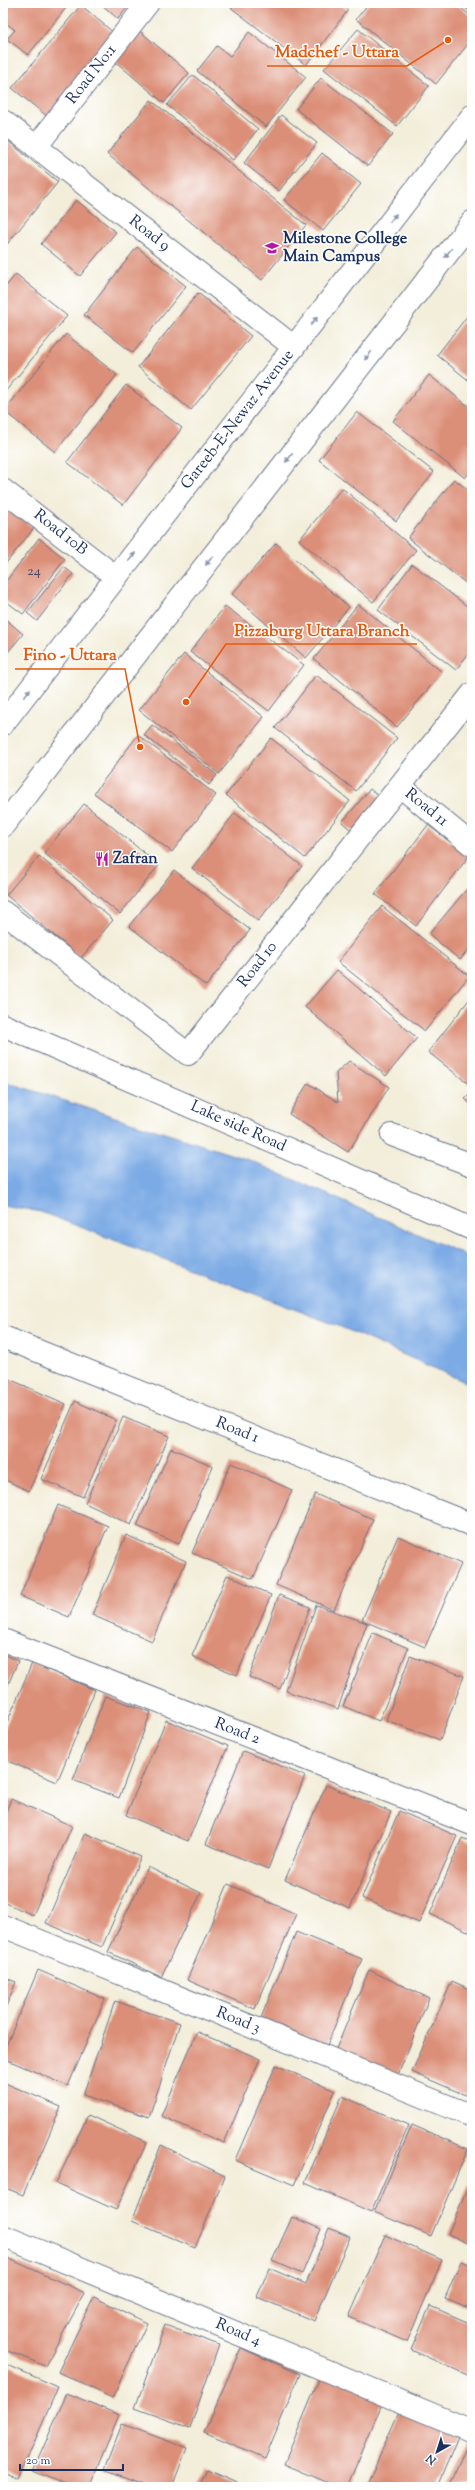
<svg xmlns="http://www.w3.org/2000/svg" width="475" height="2490" font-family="'Sorts Mill Goudy',serif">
<rect width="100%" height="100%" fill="#fff"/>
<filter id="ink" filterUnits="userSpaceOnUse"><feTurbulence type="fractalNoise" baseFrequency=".025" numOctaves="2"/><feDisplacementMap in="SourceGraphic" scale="8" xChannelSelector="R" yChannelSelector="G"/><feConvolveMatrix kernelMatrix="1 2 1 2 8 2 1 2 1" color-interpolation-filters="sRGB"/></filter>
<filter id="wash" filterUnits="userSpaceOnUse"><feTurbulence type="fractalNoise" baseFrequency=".012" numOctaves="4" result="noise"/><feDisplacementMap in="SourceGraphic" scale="16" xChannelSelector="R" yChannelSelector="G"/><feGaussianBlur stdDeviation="0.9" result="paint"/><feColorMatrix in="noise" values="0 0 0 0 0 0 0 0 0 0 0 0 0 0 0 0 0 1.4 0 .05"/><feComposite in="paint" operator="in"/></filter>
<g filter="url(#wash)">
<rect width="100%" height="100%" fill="#f3eeda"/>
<polygon fill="#7caae5" stroke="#4c6ca2" points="3,1081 249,1160 472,1258 472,1385 341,1327 41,1212 3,1205"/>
<g id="blocks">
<g fill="#dc8f78">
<polygon points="6,3 70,3 28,55 7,39 15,30 3,21 3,6"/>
<polygon points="100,3 131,3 118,19"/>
<polygon points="225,3 339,3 348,10 306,65"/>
<polygon points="369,3 455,3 472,17 472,39 436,84 356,19"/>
<polygon points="460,3 472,3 472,12"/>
<polygon points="81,5 115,34 48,117 12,88"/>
<polygon points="135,27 189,73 164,103 110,57"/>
<polygon points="358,29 429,86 397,126 324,69"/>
<polygon points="249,32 306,77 266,127 197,71 217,46 230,56"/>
<polygon points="193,75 258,129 233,160 167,105"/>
<polygon points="321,78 393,134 368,166 296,109"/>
<polygon points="151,100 306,225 262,280 107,154"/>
<polygon points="281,115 317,143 279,191 244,163"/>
<polygon points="7,140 58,182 3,249 3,145"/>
<polygon points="322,153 361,184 323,231 284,200"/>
<polygon points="76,200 116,232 80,276 41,244"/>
<polygon points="137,247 186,286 133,353 84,315"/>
<polygon points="16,274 67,316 4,393 3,290"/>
<polygon points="198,293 251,336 191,410 138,367"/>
<polygon points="472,310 472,383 437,355"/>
<polygon points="66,334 117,375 55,452 4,411"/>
<polygon points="429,375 472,409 472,469 465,478 393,421"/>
<polygon points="126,385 182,428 123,505 67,462"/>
<polygon points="357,412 434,472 396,521 319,460"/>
<polygon points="454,479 472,493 472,588 408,538"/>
<polygon points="342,488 416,550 373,602 299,540"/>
<polygon points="3,503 34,528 3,567"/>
<polygon points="39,538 65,559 23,614 3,599 3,585"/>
<polygon points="276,543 349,607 306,658 232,594"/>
<polygon points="412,564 472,610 472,649 456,670 378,610"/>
<polygon points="64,567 73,574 37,621 27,613"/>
<polygon points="358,604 442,672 397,727 314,659"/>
<polygon points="225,606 304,665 269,711 190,652"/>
<polygon points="3,617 23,634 3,658"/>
<polygon points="184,654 264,717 219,774 139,710"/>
<polygon points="316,675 397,738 356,791 275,728"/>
<polygon points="152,725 217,775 209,785 144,735"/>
<polygon points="138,735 216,795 172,852 94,793"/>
<polygon points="271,738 350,801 305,858 226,795"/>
<polygon points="370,789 387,804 359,837 342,822"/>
<polygon points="84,804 159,865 120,914 44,853"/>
<polygon points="235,813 302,866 258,921 192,868"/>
<polygon points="428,825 469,856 416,926 375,894"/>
<polygon points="39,856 113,920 81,958 6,895"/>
<polygon points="174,870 250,930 206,986 129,926"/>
<polygon points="472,883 472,945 460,960 429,934"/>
<polygon points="382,906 469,976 425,1031 338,962"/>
<polygon points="337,970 417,1038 386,1076 305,1007"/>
<polygon points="472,996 472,1082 470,1085 428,1052"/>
<polygon points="349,1061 389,1087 348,1152 289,1114 308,1083 338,1102 336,1073"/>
<polygon points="472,1092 472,1105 465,1099"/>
<polygon points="7,1378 66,1404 29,1491 3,1479 3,1388"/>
<polygon points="75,1401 116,1420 83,1497 41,1479"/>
<polygon points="123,1417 169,1436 131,1525 85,1503"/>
<polygon points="171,1448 213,1466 179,1544 137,1526"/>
<polygon points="231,1463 292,1490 253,1579 192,1553"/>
<polygon points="315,1494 373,1519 334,1610 276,1585"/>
<polygon points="58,1505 108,1526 69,1617 20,1596"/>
<polygon points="126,1535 186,1561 152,1641 92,1615"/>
<polygon points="398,1536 461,1564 425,1647 362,1620"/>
<polygon points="227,1575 271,1595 237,1675 192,1656"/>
<polygon points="279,1595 310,1607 280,1689 249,1677"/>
<polygon points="316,1605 367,1623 338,1709 286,1691"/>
<polygon points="373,1633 408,1648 379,1721 343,1706"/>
<polygon points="3,1654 18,1661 3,1697"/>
<polygon points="410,1656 464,1676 440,1740 386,1720"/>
<polygon points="32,1663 95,1690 57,1782 3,1759 3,1732"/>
<polygon points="105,1696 151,1712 119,1798 73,1780"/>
<polygon points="166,1720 228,1746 188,1841 126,1815"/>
<polygon points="243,1751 305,1776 268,1869 206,1844"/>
<polygon points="326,1785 391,1812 350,1908 285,1880"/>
<polygon points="11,1799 72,1826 33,1915 3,1902 3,1819"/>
<polygon points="399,1811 457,1836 419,1923 362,1898"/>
<polygon points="85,1833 141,1857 102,1947 46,1923"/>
<polygon points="462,1838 472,1842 472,1933 430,1914"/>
<polygon points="148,1867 201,1893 161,1977 108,1952"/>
<polygon points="228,1884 296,1914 255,2009 187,1980"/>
<polygon points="296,1932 362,1959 327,2045 261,2018"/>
<polygon points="38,1970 105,1999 68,2086 3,2058 3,2053"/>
<polygon points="369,1970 429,1998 398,2075 336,2049"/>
<polygon points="3,1977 16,1982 3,2014"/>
<polygon points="452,1981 472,1990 472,2098 412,2072"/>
<polygon points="115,2001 180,2023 149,2117 83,2095"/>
<polygon points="197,2032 260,2059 224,2143 161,2116"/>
<polygon points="276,2065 335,2091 294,2185 235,2160"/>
<polygon points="5,2083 61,2107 23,2195 3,2187 3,2089"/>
<polygon points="342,2096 409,2125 371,2212 305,2183"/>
<polygon points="88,2115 147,2142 116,2210 56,2183"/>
<polygon points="412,2125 468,2149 431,2236 374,2212"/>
<polygon points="161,2145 225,2176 195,2248 132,2221"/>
<polygon points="472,2177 472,2245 448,2234"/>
<polygon points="292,2217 321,2229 302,2274 272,2261"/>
<polygon points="329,2228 350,2237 314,2321 257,2297 269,2268 306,2284"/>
<polygon points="385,2235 442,2260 407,2342 349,2317"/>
<polygon points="3,2256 85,2293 45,2366 3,2349"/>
<polygon points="461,2261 472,2265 472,2309 445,2298"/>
<polygon points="94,2297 147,2323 112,2398 58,2372"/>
<polygon points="430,2306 472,2324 472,2377 411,2350"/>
<polygon points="165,2325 219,2345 190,2428 135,2408"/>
<polygon points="241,2348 300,2374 265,2458 204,2432"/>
<polygon points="3,2363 58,2387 19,2478 3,2471"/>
<polygon points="322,2372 384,2399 347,2487 338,2487 284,2464"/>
<polygon points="67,2393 119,2415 89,2487 70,2487 33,2471"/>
<polygon points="400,2409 459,2435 437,2487 366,2487"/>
<polygon points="122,2424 187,2448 172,2487 148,2487 104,2470"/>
<polygon points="470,2439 472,2487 448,2487"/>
<polygon points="207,2469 248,2487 199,2487"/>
</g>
</g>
</g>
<g filter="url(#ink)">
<use href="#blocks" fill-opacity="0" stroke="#677289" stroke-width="1"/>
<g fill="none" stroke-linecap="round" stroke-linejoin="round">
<defs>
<g id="street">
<polyline points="3,121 294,347"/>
<polyline points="36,147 148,3"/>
<polyline points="3,490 116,577"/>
<polyline points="400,786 472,845"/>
<polyline points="3,912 188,1054 472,694"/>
<polyline points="3,1025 472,1229"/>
<polyline points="392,1135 472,1165"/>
<polyline points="3,1337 472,1525"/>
<polyline points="3,1640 472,1824"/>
<polyline points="3,1926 472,2116"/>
<polyline points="3,2236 472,2431"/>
</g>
<g id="secondary">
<polyline points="3,724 472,116"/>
<polyline points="3,826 472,222"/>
</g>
</defs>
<use href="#street" stroke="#677289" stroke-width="24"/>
<use href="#secondary" stroke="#677289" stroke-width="24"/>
<use href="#street" stroke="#fff" stroke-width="22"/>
<use href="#secondary" stroke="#fff" stroke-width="22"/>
</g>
<defs><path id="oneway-solid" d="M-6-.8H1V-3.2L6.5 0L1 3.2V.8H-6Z"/></defs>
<g fill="#8d97ae">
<use href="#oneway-solid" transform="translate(393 218) rotate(-52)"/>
<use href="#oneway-solid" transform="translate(448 253) rotate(128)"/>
<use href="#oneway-solid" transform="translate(314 321) rotate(-52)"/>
<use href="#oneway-solid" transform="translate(368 356) rotate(128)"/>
<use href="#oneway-solid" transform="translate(289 458) rotate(128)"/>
<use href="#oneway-solid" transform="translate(132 557) rotate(-52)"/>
<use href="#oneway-solid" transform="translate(209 561) rotate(128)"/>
<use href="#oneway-solid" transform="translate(27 693) rotate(-52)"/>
</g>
</g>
<defs>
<symbol id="university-bare" viewBox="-9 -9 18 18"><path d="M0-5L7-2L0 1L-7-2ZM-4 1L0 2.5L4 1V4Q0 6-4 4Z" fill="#b5179e" stroke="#fff" stroke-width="2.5" paint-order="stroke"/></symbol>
<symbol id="restaurant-bare" viewBox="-9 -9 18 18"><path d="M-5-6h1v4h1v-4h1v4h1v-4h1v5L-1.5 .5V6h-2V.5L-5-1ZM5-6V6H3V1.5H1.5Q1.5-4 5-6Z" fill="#b5179e" stroke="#fff" stroke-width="2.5" paint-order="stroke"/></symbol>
</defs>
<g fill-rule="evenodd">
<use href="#university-bare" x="262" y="238" width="20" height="20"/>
<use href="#restaurant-bare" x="92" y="849" width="20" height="20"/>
</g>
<g text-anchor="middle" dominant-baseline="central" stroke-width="3" stroke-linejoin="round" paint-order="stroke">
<g font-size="14" fill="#4b4764">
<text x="34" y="572">24</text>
</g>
<g font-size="16" fill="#1b2f5e" stroke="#fff">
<text transform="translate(92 75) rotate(-52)">Road No:1</text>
<text transform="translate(149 234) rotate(38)">Road 9</text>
<text transform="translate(238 420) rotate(-52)">Gareeb-E-Newaz Avenue</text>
<text transform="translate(60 533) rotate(38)">Road 10B</text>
<text transform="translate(426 808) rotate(39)">Road 11</text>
<text transform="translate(258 965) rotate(-52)">Road 10</text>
<text transform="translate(238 1127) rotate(24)">Lake side Road</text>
<text transform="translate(237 1431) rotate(22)">Road 1</text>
<text transform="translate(237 1732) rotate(21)">Road 2</text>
<text transform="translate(238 2021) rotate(22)">Road 3</text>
<text transform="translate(238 2333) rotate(23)">Road 4</text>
</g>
<g font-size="16" font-weight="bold" fill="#1b2f5e" stroke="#fff" text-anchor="start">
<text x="283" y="239">Milestone College<tspan x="283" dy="18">Main Campus</tspan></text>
<text x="113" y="859">Zafran</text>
</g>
</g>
<path fill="none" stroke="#e8590c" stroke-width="1.5" d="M448 40L407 66H267M186 702L226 644H417M140 747L125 669H15"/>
<g fill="#e8590c" stroke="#fff" stroke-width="1.5">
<circle cx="448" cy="40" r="4"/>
<circle cx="186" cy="702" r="4"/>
<circle cx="140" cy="747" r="4"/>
</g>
<g font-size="17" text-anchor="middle" font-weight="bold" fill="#e8590c" stroke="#fff" stroke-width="3" stroke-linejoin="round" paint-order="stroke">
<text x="337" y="57">Madchef - Uttara</text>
<text x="322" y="636">Pizzaburg Uttara Branch</text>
<text x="70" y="660">Fino - Uttara</text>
</g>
<rect width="475" height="2490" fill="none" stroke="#fff" stroke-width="16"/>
<g transform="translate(437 2452) rotate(219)" stroke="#ffffff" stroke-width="3" paint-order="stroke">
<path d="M0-3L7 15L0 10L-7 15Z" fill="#1b2f5e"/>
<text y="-6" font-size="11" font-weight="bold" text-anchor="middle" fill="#1b2f5e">N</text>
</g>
<path d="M20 2464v6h103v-6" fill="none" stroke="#1b2f5e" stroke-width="2"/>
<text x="26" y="2464" font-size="12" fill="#1b2f5e" stroke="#ffffff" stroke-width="3" paint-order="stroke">20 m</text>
</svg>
